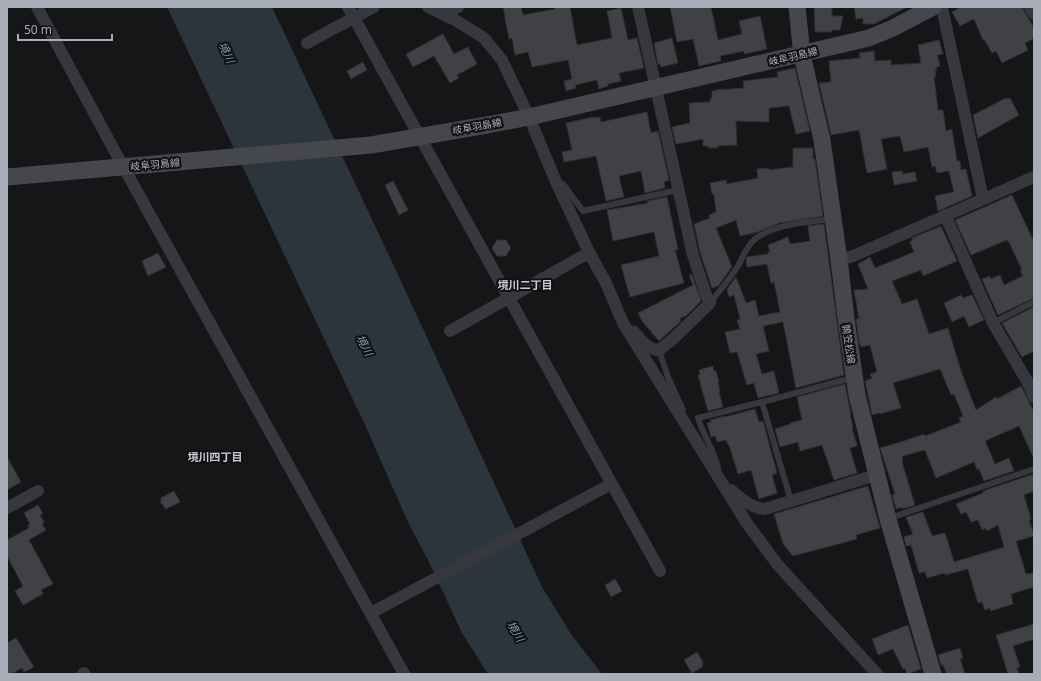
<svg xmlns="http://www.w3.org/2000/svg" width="1041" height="681" font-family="'Noto Sans','Noto Sans JP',sans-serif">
<rect width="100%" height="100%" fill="#161618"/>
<polygon fill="#2c353c" points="167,7 272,7 400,279 542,587 571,634 602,674 488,674 462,633 430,564 408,522 365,425"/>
<g fill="#404145" stroke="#303034">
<polygon points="503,7 521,7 523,15 555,9 555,7 570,7 577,45 612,38 607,11 621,8 628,40 637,38 644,68 619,73 621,81 608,84 608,86 599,89 597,80 575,85 576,88 566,91 564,81 572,79 568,60 532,67 528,52 515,55 512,38 509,39"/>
<polygon points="670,7 711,7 718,40 742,34 739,21 760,16 767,49 744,54 744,51 720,56 721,61 699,66 693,39 677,42"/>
<polygon points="814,7 832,7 832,16 843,16 840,30 832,30 832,32 815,32"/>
<polygon points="854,7 907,7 874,24 863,24 863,18 856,19"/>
<polygon points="961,7 1022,7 1034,28 1034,38 1025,43 1028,50 1002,63 996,51 992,53 984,39 983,40 974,19 960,26 952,12"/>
<polygon points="443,34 454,54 468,47 477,64 457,75 459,78 450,83 434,56 413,67 406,54"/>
<polygon points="672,38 678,63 661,67 660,64 658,65 654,43"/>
<polygon points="939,40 943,54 937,55 940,66 936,67 937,70 935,71 936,76 934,77 938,110 943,110 946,131 952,129 957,161 960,161 961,170 966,169 972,196 938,211 935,196 954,192 949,171 937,173 935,166 932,167 928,147 904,152 900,136 881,139 887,169 867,173 859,130 831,135 819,83 831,82 829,61 860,58 859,53 874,51 875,61 891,60 891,65 921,63 918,45"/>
<polygon points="363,62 367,70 351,79 347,71"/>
<polygon points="795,68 810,131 796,134 789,106 769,108 769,122 736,121 737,145 718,146 718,148 709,148 708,146 703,146 703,139 676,144 672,127 690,123 689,103 710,102 710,99 712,98 712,91 716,91 716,90 744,88 743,81 778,77 777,72"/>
<polygon points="1006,98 1007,99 1010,98 1019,115 978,138 973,115"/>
<polygon points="647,112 651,133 658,131 669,180 664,182 665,188 645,193 641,171 619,176 624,197 606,201 596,156 564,162 562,152 572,150 566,123 593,117 593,118 600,117 601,122"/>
<polygon points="793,148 813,148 813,159 815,159 823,216 779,223 758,232 740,236 736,220 716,228 732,267 718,286 712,288 700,252 694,224 710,218 709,215 716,212 714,194 712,194 710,183 726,180 727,184 758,178 757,169 768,168 769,170 793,167"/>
<polygon points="902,171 903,174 915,172 917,181 894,185 892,172"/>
<polygon points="393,181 408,210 399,215 385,185"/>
<polygon points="1012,195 1034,242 1034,298 998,315 982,279 990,276 991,279 1000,275 1004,285 1023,276 1020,271 1022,270 1009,242 1008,242 1007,240 971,255 955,220"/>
<polygon points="667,197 678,249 675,250 684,283 630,297 621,265 659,256 654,232 613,241 607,210 648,203 647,201"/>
<polygon points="824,224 844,375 796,388 783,322 763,326 769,351 756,354 762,374 774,371 779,393 758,398 754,383 747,385 737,352 730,353 725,332 740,329 737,320 740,319 734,295 729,297 727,289 736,277 746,303 755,300 759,316 780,312 774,282 771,283 767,264 747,267 746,261 747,257 768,254 768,252 770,252 768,245 788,237 790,244 810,241 808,226"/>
<polygon points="941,226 957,261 923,276 921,270 892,281 902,304 917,299 929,334 948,328 961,371 976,410 996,397 997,399 1021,386 1034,412 1034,459 1019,426 985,441 995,464 1009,458 1014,471 984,481 979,469 977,470 974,462 936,478 925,450 902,456 903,462 902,462 915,505 903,509 903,507 896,509 892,495 895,494 880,448 901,442 924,434 925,436 961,422 959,418 963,416 954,394 951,395 940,369 893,383 901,408 880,414 879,413 872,415 865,381 872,378 870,374 877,372 870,345 861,347 859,342 856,319 859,319 854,290 868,289 858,264 870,257 875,268 914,252 910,242 913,240 912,238"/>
<polygon points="497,240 506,240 511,248 506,256 497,256 492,248"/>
<polygon points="158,253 166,267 148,276 142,261"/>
<polygon points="689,275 692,275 701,301 686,316 680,318 681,321 659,341 642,321 638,313 693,285"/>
<polygon points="961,295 963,298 972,295 984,320 969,327 964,316 952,322 944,303"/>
<polygon points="1034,307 1034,351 1022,357 1002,323"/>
<polygon points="713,366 714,371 716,371 719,382 718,382 720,392 719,392 723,407 708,411 698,375 700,375 699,370"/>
<polygon points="845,384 851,414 850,414 853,427 852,428 857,446 850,448 857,473 834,480 822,445 800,451 798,442 780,447 775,429 791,424 790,423 802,420 797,397"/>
<polygon points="755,409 759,422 763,421 777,473 772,475 777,493 759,499 751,470 738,474 729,445 728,445 726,440 717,442 715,436 711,437 707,423 711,422 710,420 725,416 725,417"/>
<polygon points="7,457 21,482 7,490"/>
<polygon points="1034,474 1034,491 1024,495 1031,519 1029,520 1034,536 1016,541 1026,574 1034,573 1034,587 1011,594 1013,604 991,611 990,608 985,610 982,602 978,603 968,569 945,575 945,573 927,578 925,572 919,573 911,545 906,546 904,537 913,534 906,517 923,512 932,536 945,533 954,562 1004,547 998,525 987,531 985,528 982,530 978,520 971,522 966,512 961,514 956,504 983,493 983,491"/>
<polygon points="868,486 880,528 856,535 857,539 793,556 783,544 774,514"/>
<polygon points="174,491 180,502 166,509 161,503 161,498"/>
<polygon points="38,505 43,514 40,515 44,522 42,524 46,530 29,540 53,584 41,590 43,594 23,605 15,591 23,586 7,556 7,540 29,528 28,525 30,524 24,513"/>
<polygon points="615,579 622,591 611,597 605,585"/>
<polygon points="1034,624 1034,639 1013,646 1020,667 1017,668 1019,674 1008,674 996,635"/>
<polygon points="908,625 921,669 907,674 905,668 903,669 893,649 878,655 872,639"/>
<polygon points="16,638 34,667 24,672 22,668 11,674 7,674 7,643"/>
<polygon points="960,648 963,658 960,659 965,674 947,674 943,665 941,665 938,655"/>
<polygon points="697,652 703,662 702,667 692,673 684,660"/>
</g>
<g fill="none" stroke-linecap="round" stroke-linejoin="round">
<g stroke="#37383d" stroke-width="6">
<polyline points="559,184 563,184 583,211 678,190"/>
<path d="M710,303C719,291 730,279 738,266C743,257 746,247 754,240C772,224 809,222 831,219"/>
<polyline points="993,323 1034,302"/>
<polyline points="659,350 668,377 683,410"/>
<path d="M718,468C714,450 703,435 698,418L762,402"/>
<polyline points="791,501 762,402 848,379 853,379"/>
<polyline points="890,518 1034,469"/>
</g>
<g stroke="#37383d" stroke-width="12">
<polyline points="37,7 113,148 404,674"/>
<polyline points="348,7 660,571"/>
<polyline points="428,7 450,18"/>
<polyline points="444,7 452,18 484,38 502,60 529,117 557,184 590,254 606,283 623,323 746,522 777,564 877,674"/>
<polyline points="941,7 943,12 983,199"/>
<polyline points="1030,7 1034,14"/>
<polyline points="446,10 454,9 458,7"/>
<polyline points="307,43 374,7"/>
<polyline points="945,215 993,323 1027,381 1034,397"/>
<polyline points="839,260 853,256 1034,177"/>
<polyline points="450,331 581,257 590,254"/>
<path d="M634,332C641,340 648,350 659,350L673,339L710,303L706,295L693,255L638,7"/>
<path d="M731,490C741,499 751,508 765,509L876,475"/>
<polyline points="7,508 38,491"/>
<polyline points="371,613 611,484"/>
<polyline points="83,674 84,673"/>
</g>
<g stroke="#45474d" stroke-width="17">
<polyline points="797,7 802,55 822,140 839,260 847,326 857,395 888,519 933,674"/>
<polyline points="487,125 529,117 869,38 893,28 933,7"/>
</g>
<polyline stroke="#45474d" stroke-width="17" points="7,177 371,145 487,125"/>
</g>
<g text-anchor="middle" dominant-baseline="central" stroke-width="4" stroke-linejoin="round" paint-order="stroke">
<g font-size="10" fill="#a8adb8" stroke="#111113">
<text transform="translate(793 56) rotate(-13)">岐阜羽島線</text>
<text transform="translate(477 126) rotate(-10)">岐阜羽島線</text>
<text transform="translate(155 164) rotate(-5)">岐阜羽島線</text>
<text transform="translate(849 344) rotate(82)">鶉笠松線</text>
</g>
<g font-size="11" font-style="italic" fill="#7f9bb3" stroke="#111113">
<text transform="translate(227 52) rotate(65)">境川</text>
<text transform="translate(365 345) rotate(63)">境川</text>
<text transform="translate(516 631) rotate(59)">境川</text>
</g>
<g font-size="11" font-weight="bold" fill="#c9ccd4" stroke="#111113">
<text x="525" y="284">境川二丁目</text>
<text x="215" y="456">境川四丁目</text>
</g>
</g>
<rect width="1041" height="681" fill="none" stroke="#a8adb8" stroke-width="16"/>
<path d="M18 34v6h94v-6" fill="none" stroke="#a8adb8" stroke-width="2"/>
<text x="24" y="34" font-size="12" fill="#a8adb8" stroke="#111113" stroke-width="3" paint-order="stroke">50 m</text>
</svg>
